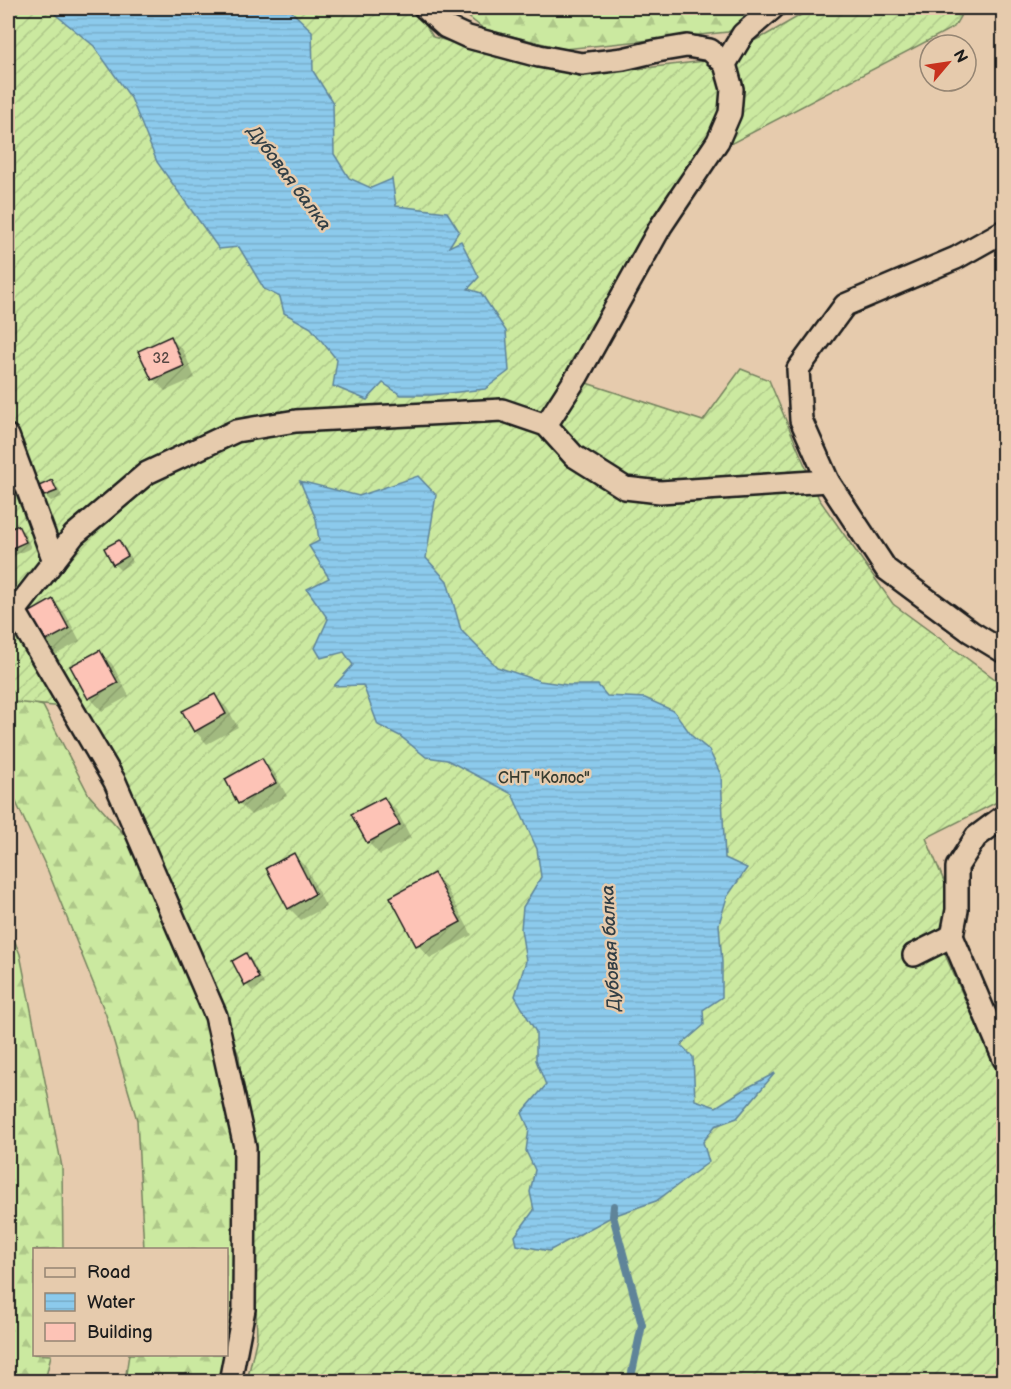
<svg xmlns="http://www.w3.org/2000/svg" width="1011" height="1389" font-family="'Balsamiq Sans',sans-serif">
<defs>
<pattern id="forest-firs" width="22" height="20" patternUnits="userSpaceOnUse" patternTransform="scale(1.5)"><rect width="22" height="20" fill="#cbe9a0"/><path d="M5 1l3.5 6h-7zM16 11l3.5 6h-7z" fill="#aec789"/></pattern>
<pattern id="garden-furrows" width="10" height="10" patternUnits="userSpaceOnUse" patternTransform="scale(1.5)"><rect width="10" height="10" fill="#cbe9a0"/><path d="M-1 1l2-2M0 10L10 0M9 11l2-2" fill="none" stroke="#aec789"/></pattern>
<pattern id="water-rules" width="6" height="5" patternUnits="userSpaceOnUse" patternTransform="scale(1.5)"><rect width="6" height="5" fill="#8ccaec"/><path d="M0 2.5h6" fill="none" stroke="#78adca"/></pattern>
</defs>
<rect width="100%" height="100%" fill="#e6cbad"/>
<filter id="ink" filterUnits="userSpaceOnUse"><feTurbulence type="fractalNoise" baseFrequency=".0167" numOctaves="2"/><feDisplacementMap in="SourceGraphic" scale="12" xChannelSelector="R" yChannelSelector="G"/><feConvolveMatrix kernelMatrix="1 2 1 2 8 2 1 2 1" color-interpolation-filters="sRGB"/></filter>
<g filter="url(#ink)">
<g fill="url(#forest-firs)" stroke="#74825e" stroke-width="1.5">
<polygon points="457,8 768,8 728,32 564,49 484,29"/>
<polygon points="8,696 43,706 89,795 204,924 236,1150 237,1314 226,1354 226,1250 144,1249 137,1120 106,1015 48,871 8,785"/>
<polygon points="8,926 20,954 62,1167 63,1249 34,1250 34,1354 51,1355 45,1381 8,1381"/>
<polygon points="129,1354 226,1354 220,1381 125,1381"/>
</g>
<polygon fill="url(#garden-furrows)" stroke="#74825e" stroke-width="1.5" points="8,8 415,8 433,37 578,76 713,60 766,35 813,8 965,8 954,27 686,167 565,376 703,421 741,369 769,380 819,499 893,604 1003,685 1003,799 926,838 946,886 943,950 1003,1085 1003,1381 247,1381 257,1337 253,1221 239,1056 179,906 84,709 13,702 8,704"/>
<g fill="url(#water-rules)" stroke="#5f8499" stroke-width="1.5">
<polygon points="51,8 288,8 312,31 313,71 333,103 334,154 349,178 371,188 392,179 396,206 447,212 459,231 449,247 461,241 479,277 468,289 481,293 506,331 509,371 485,389 431,395 401,395 383,383 367,400 333,386 337,360 311,328 284,313 280,297 264,289 239,247 219,249 157,162 131,98 94,46 56,15"/>
<polygon points="418,476 436,495 426,558 447,581 461,630 497,667 540,681 568,685 598,685 607,696 645,698 674,711 692,736 709,750 721,775 725,858 747,868 727,897 719,924 722,962 722,997 703,1010 704,1025 681,1045 693,1057 695,1100 716,1107 743,1090 775,1073 737,1118 715,1126 703,1142 709,1162 656,1201 613,1216 549,1251 517,1245 515,1236 534,1210 530,1192 535,1170 526,1151 529,1129 522,1113 546,1085 536,1060 536,1032 515,996 526,961 521,929 523,907 541,877 537,849 512,794 447,760 426,757 400,736 378,725 363,685 334,686 353,665 344,652 321,658 315,648 328,619 307,589 329,578 309,546 319,541 316,519 300,481 359,496"/>
</g>
<g fill="#0003">
<polygon points="170,338 183,350 195,378 165,391 153,379"/>
<polygon points="52,482 58,488 62,497 51,501 45,496"/>
<polygon points="18,527 24,532 31,548 13,556 8,551 8,531"/>
<polygon points="119,542 125,548 133,562 120,570 114,564"/>
<polygon points="53,601 65,613 80,641 52,657 40,644"/>
<polygon points="100,652 112,664 129,696 102,711 90,698 72,667"/>
<polygon points="215,696 227,708 238,727 207,744 195,731"/>
<polygon points="262,760 274,772 287,796 251,815 239,803"/>
<polygon points="384,798 397,811 411,838 380,855 368,842"/>
<polygon points="293,855 306,867 326,907 301,920 289,908"/>
<polygon points="434,874 446,887 472,935 430,958 418,945 392,897"/>
<polygon points="246,955 252,961 264,984 252,991 247,985 234,962"/>
</g>
<g fill="none" stroke-linecap="round" stroke-linejoin="round">
<polyline stroke="#5f8499" stroke-width="8" points="614,1206 613,1216 642,1325 630,1382"/>
</g>
<g fill="#fdc3b6" stroke="#1c1c1c" stroke-width="1.5">
<polygon points="171,336 184,366 152,380 138,351"/>
<polygon points="52,480 57,491 44,496 39,486"/>
<polygon points="18,525 26,542 8,550 8,530"/>
<polygon points="119,540 128,556 113,565 104,548"/>
<polygon points="53,599 69,629 39,645 23,616"/>
<polygon points="100,650 118,683 88,699 70,666"/>
<polygon points="215,694 226,714 194,732 182,711"/>
<polygon points="262,758 276,783 238,804 225,779"/>
<polygon points="384,797 400,825 367,843 351,814"/>
<polygon points="294,853 315,894 288,909 266,868"/>
<polygon points="434,873 461,922 416,946 390,897"/>
<polygon points="246,953 259,978 245,986 232,961"/>
</g>
<g fill="none" stroke-linecap="round" stroke-linejoin="round">
<defs>
<g id="street">
<polyline points="425,8 446,27 468,37 539,56 582,64 623,59 657,51 687,46 710,50 725,64"/>
<polyline points="1004,231 956,258 845,305 798,369 801,420 828,481 886,569 971,632 1004,652"/>
<polyline points="546,425 578,375 661,226 718,141 730,113 732,89 725,64 743,34 773,8"/>
<polyline points="8,436 54,561"/>
<polyline points="952,936 957,910 957,867 976,837 1004,816"/>
<polyline points="914,955 952,936 1004,1059"/>
<polyline points="230,1382 244,1309 245,1147 216,1016 115,782 15,611 74,535 147,473 236,431 296,421 502,410 546,425 574,456 625,488 660,492 828,481"/>
</g>
</defs>
<use href="#street" stroke="#1c1c1c" stroke-width="26"/>
<use href="#street" stroke="#e6cbad" stroke-width="21"/>
</g>
</g>
<g text-anchor="middle" dominant-baseline="central" stroke-width="5" stroke-linejoin="round" paint-order="stroke">
<g font-size="14" fill="#544642">
<text x="161" y="358">32</text>
</g>
<g font-size="16" fill="#363b30" stroke="#e6cbad">
<text x="544" y="778">СНТ "Колос"</text>
</g>
<g font-size="18" font-style="italic" fill="#323f46" stroke="#e6cbad">
<text transform="translate(289 178) rotate(53)">Дубовая балка</text>
<text transform="translate(611 948) rotate(-93)">Дубовая балка</text>
</g>
</g>
<rect width="1011" height="1389" fill="none" stroke="#e6cbad" stroke-width="30"/>
<rect x="15" y="15" width="981" height="1359" fill="none" stroke="#1c1c1c" stroke-width="2" filter="url(#ink)"/>
<rect x="33" y="1248" width="195" height="108" fill="#e6cbad" stroke="#958573" stroke-width="1.5"/>
<rect x="45" y="1268" width="30" height="9" fill="#e6cbad" stroke="#958573" stroke-width="1.5"/>
<text x="87" y="1278" font-size="18" fill="#1c1c1c">Road</text>
<rect x="45" y="1293" width="30" height="18" fill="url(#water-rules)" stroke="#958573" stroke-width="1.5"/>
<text x="87" y="1308" font-size="18" fill="#1c1c1c">Water</text>
<rect x="45" y="1323" width="30" height="18" fill="#fdc3b6" stroke="#958573" stroke-width="1.5"/>
<text x="87" y="1338" font-size="18" fill="#1c1c1c">Building</text>
<g transform="translate(948 63) rotate(61)"><circle r="28" fill="#e6cbad" stroke="#958573" stroke-width="1.5"/>
<path d="M0-4.5L10 22L0 15L-10 22Z" fill="#c8321e"/>
<text y="-9" font-size="16" font-weight="bold" text-anchor="middle" fill="#1c1c1c">N</text>
</g>
</svg>
